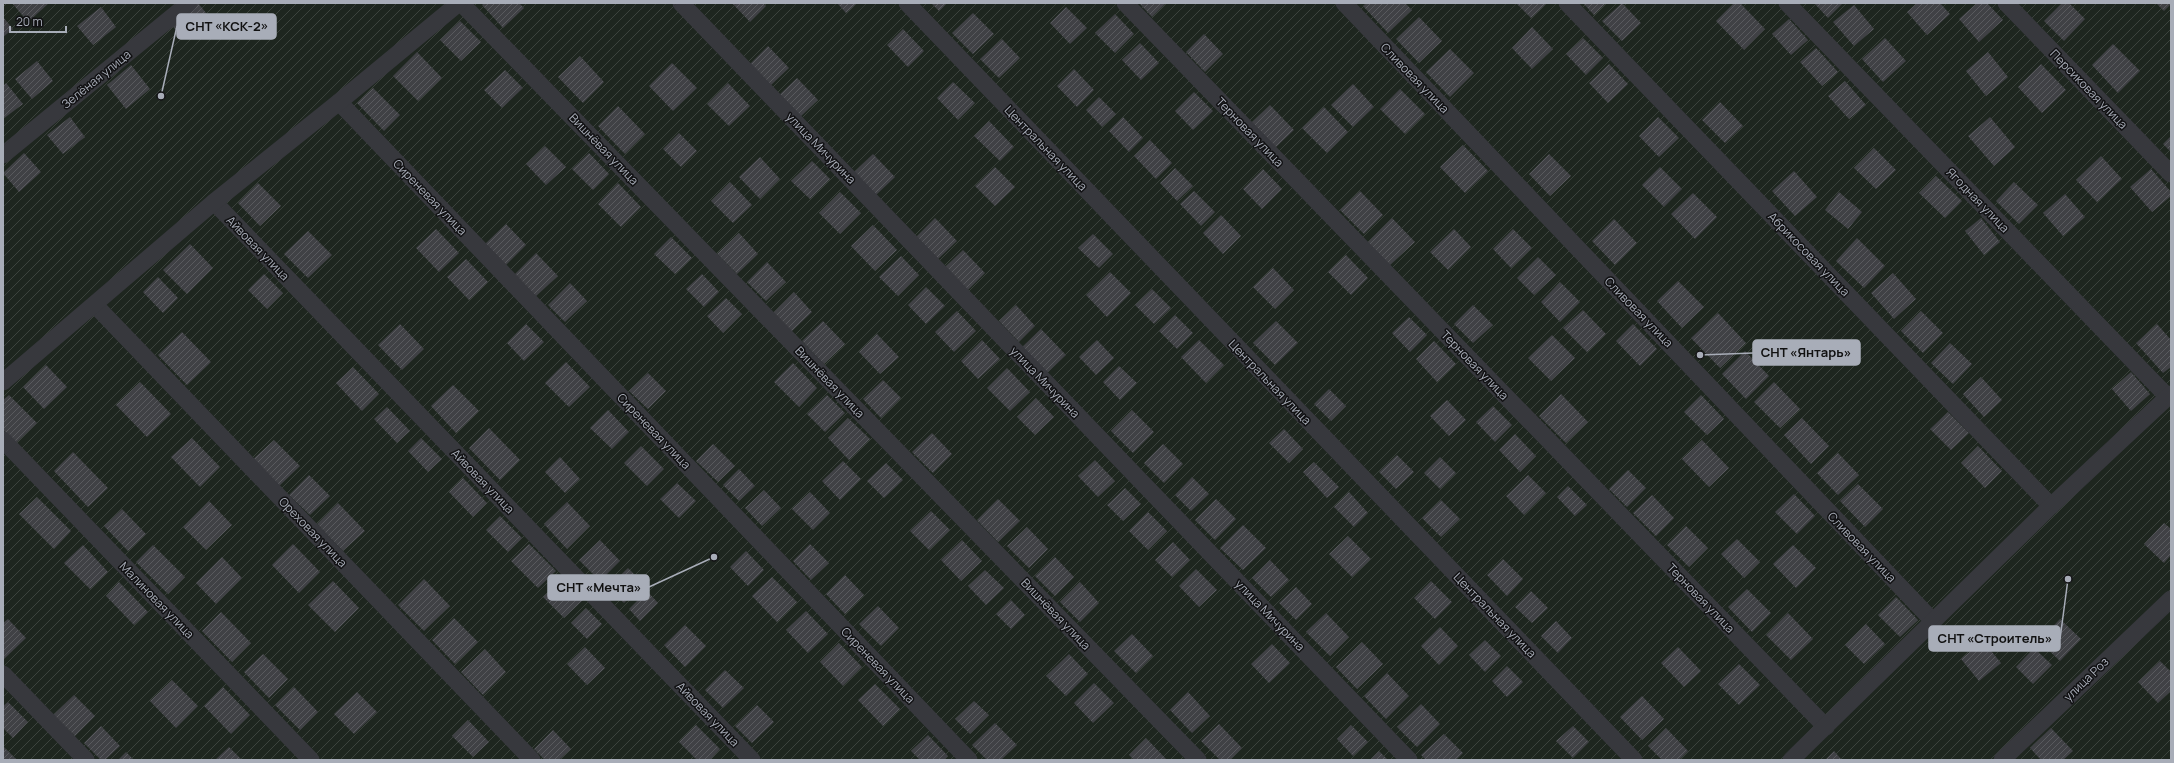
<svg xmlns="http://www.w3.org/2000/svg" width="2174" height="763" font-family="Manrope,sans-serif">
<defs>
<pattern id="garden-furrows" width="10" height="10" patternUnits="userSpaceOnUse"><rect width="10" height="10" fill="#1e261f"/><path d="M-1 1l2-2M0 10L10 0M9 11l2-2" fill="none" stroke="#3c433d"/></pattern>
<pattern id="building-hatch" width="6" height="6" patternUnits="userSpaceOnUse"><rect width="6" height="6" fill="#404145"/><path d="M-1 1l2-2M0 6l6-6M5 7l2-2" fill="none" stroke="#595a5e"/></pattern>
</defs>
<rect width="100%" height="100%" fill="#161618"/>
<rect fill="url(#garden-furrows)" x="3" y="3" width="2168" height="757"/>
<g fill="url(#building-hatch)">
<polygon points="12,3 49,3 28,22"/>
<polygon points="194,3 198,3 210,18 183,39 170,23"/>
<polygon points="484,3 519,3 524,8 503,28 482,5"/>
<polygon points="732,3 763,3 766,6 750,22"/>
<polygon points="837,3 857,3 846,13"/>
<polygon points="931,3 947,3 939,11"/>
<polygon points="1139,3 1166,3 1152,17"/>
<polygon points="1366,3 1405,3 1412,10 1388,33 1363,6"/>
<polygon points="1516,3 1547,3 1531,18"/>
<polygon points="1583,3 1606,3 1594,15"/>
<polygon points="1622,3 1641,23 1622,41 1602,21"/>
<polygon points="1734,3 1740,3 1765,29 1744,50 1716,21"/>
<polygon points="1814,3 1843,3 1828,18"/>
<polygon points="1917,3 1940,3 1950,14 1927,35 1907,12"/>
<polygon points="1977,3 1987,3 2003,20 1979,42 1959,19"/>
<polygon points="2062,3 2069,3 2085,19 2064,41 2044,21"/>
<polygon points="2156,3 2171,3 2171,4 2164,11"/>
<polygon points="1854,5 1874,29 1854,46 1833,22"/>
<polygon points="101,7 116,27 93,45 77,26"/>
<polygon points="1066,7 1087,28 1070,44 1050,23"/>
<polygon points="973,13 994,34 973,54 952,33"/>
<polygon points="1115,14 1134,34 1115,53 1095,33"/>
<polygon points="3,17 13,29 3,37"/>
<polygon points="1419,17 1442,41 1419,63 1396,39"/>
<polygon points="1789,19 1808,40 1791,55 1772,34"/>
<polygon points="460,21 481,42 461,61 440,40"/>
<polygon points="1532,27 1553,49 1532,69 1512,48"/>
<polygon points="903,29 924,51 908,67 887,45"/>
<polygon points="1204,34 1223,54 1205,72 1186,52"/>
<polygon points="1583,38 1603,58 1586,75 1566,54"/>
<polygon points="1885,38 1906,61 1883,82 1862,59"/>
<polygon points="1002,39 1020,58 999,78 980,59"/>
<polygon points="1140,43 1159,63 1141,80 1122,60"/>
<polygon points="2113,44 2140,71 2118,93 2092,65"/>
<polygon points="768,46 789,68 770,86 749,65"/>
<polygon points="1816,48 1838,72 1822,86 1800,62"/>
<polygon points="1450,49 1474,73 1450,97 1426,72"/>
<polygon points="417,52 442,78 418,101 393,76"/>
<polygon points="1988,52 2008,77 1986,96 1966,71"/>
<polygon points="580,56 604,82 583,103 558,77"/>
<polygon points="37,61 53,81 32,99 15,79"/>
<polygon points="672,63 697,88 673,111 649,86"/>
<polygon points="1609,64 1628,84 1608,103 1589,83"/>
<polygon points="2041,64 2066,90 2042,113 2018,87"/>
<polygon points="131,65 150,89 126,109 107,85"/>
<polygon points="1074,69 1094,90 1077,107 1057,86"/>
<polygon points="505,70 523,88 502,108 484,90"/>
<polygon points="797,78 818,100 798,119 777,97"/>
<polygon points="1845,81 1866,105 1849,119 1828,96"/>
<polygon points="953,82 975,103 958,120 937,98"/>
<polygon points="6,83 23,104 3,119 3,86"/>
<polygon points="728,83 750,106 729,126 707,104"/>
<polygon points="1353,84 1374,107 1353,127 1331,105"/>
<polygon points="373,88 400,115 384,131 357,103"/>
<polygon points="1400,89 1425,114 1405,134 1380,109"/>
<polygon points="1194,92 1213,111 1193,130 1175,111"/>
<polygon points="1099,97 1116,114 1102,127 1086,110"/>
<polygon points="1720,102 1743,126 1725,143 1702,120"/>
<polygon points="1270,105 1294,130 1275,148 1251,123"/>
<polygon points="618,106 645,134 625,154 598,126"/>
<polygon points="1324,107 1348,132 1327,153 1302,128"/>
<polygon points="70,117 85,137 63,154 47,135"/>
<polygon points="1123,117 1143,138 1129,152 1109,131"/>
<polygon points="1658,117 1679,138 1659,157 1639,136"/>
<polygon points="1990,117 2015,147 1994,166 1968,136"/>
<polygon points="989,121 1014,147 1000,161 974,136"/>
<polygon points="679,133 697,151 681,167 663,149"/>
<polygon points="2171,136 2171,152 2163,144"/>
<polygon points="1150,140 1172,163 1156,179 1134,156"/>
<polygon points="1463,145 1488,171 1465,193 1440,167"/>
<polygon points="545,146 566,167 546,185 526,164"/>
<polygon points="1874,148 1896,170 1876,189 1854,168"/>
<polygon points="24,153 41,172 19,192 3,173"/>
<polygon points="589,153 609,174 593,190 572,169"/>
<polygon points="873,154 895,177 876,195 854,172"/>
<polygon points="1549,154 1571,176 1550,196 1529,174"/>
<polygon points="2101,156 2122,179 2097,202 2076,180"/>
<polygon points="760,157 780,179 760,199 739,177"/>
<polygon points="812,161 830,179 810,199 791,181"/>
<polygon points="995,167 1015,187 995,206 975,186"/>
<polygon points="1660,167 1682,189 1664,207 1642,185"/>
<polygon points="1175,168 1193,186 1177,201 1160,183"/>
<polygon points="1263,169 1282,189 1262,209 1243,189"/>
<polygon points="2151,169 2171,192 2171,196 2152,212 2130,187"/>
<polygon points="1794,171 1817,197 1795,216 1772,191"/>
<polygon points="1936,176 1962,201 1945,218 1919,193"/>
<polygon points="730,182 752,205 733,223 711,201"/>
<polygon points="2014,182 2038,205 2019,224 1996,201"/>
<polygon points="258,183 281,206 260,226 238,203"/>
<polygon points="618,183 641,207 621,227 598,204"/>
<polygon points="1194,191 1215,212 1201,226 1180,204"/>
<polygon points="1360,191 1383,215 1364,234 1340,210"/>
<polygon points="840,192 861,213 840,234 819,213"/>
<polygon points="1839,192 1862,212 1848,229 1825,210"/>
<polygon points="1693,193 1717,217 1695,239 1671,214"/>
<polygon points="2065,194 2085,217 2063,236 2043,213"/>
<polygon points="1221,215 1241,236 1223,254 1203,233"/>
<polygon points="935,218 957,241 937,260 915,238"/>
<polygon points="1392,218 1415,242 1389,266 1367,243"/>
<polygon points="1981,218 2000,242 1984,255 1965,231"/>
<polygon points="1614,219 1637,243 1615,265 1592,241"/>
<polygon points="506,224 526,245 506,265 485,244"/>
<polygon points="873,225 897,250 875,271 851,246"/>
<polygon points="436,229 459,253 439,272 416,248"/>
<polygon points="1454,229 1471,247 1448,270 1430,252"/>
<polygon points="1513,229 1532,248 1511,268 1493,249"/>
<polygon points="308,231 332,255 308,278 284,254"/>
<polygon points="739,233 758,254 737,274 717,254"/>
<polygon points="1093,234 1113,254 1099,268 1078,248"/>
<polygon points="671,237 692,258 675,274 654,254"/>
<polygon points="1857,238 1885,266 1864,288 1836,261"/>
<polygon points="190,244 213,268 187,294 163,270"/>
<polygon points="963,250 985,273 966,292 943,269"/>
<polygon points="536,253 558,276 535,297 514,275"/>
<polygon points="1346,255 1368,278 1351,295 1328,272"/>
<polygon points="901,256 919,275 898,296 879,277"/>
<polygon points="1538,257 1556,275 1534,295 1517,278"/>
<polygon points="466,259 488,282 469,300 447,277"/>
<polygon points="767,262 786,282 766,301 747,282"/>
<polygon points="1273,268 1294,290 1275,309 1253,287"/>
<polygon points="1110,272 1131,293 1107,317 1086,295"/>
<polygon points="1893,273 1916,299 1894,319 1871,293"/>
<polygon points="264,274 283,293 267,309 248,290"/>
<polygon points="702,274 719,292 704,307 686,289"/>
<polygon points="158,277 178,298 163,313 143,292"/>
<polygon points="1678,281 1704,307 1682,328 1657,301"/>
<polygon points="1560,282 1580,302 1560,322 1541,302"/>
<polygon points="570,283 587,301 565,322 548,305"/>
<polygon points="926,287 945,306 926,324 908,305"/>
<polygon points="1152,289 1171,308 1154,324 1135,305"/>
<polygon points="794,292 812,312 791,332 773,313"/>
<polygon points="726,298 742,314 723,333 707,316"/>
<polygon points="1016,305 1035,326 1019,342 999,321"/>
<polygon points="1473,305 1493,325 1473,343 1454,324"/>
<polygon points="1583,310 1606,334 1587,352 1563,328"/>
<polygon points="957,311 976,331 954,352 935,332"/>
<polygon points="1921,311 1943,333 1923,353 1901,331"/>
<polygon points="1718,313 1746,343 1720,368 1691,338"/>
<polygon points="1175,315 1193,333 1177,349 1159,331"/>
<polygon points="1409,317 1427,335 1410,352 1392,333"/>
<polygon points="823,321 845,344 824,364 802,341"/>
<polygon points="1276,321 1298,343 1275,365 1253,343"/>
<polygon points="400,324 424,349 402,370 378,345"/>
<polygon points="526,324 544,342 524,361 507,343"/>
<polygon points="1633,324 1657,349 1640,366 1616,341"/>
<polygon points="2157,324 2171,340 2171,367 2163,373 2136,343"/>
<polygon points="1041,329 1066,355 1046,374 1021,348"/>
<polygon points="182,332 211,362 187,385 158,355"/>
<polygon points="877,334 899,357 880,374 859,352"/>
<polygon points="1552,335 1575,358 1551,381 1528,358"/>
<polygon points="982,340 1000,359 978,379 961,361"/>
<polygon points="1097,340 1114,358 1096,375 1079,357"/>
<polygon points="1199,340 1224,365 1206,383 1181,357"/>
<polygon points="1434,341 1456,364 1437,382 1416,359"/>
<polygon points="1950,343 1972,364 1953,384 1931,363"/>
<polygon points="1745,351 1769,376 1746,399 1722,374"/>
<polygon points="566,362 590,387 569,407 545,383"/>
<polygon points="793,363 817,388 799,407 774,382"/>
<polygon points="46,365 67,387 44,409 23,387"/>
<polygon points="1119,366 1137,383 1120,400 1103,382"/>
<polygon points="353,367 379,394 362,411 336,383"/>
<polygon points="1007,368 1030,392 1010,411 987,388"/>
<polygon points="2131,372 2150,394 2131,411 2112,389"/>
<polygon points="648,373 666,391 648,409 629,391"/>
<polygon points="1981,377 2002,400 1984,417 1963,394"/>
<polygon points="883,380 901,398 881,418 863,399"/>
<polygon points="140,382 171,414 147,437 116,405"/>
<polygon points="1774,382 1800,409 1780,428 1754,402"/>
<polygon points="453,385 479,411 456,433 431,406"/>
<polygon points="1329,389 1346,406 1331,421 1314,404"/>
<polygon points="1561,394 1588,422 1566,443 1539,416"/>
<polygon points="9,395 37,423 16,443 3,430 3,400"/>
<polygon points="827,395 845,413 825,432 807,414"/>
<polygon points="1701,395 1724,419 1707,435 1684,412"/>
<polygon points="1036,398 1054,417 1035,435 1017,417"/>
<polygon points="1447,400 1466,420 1449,436 1430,416"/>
<polygon points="1493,406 1512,425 1495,442 1476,422"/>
<polygon points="387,407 410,431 397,443 374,419"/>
<polygon points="608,410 629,432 612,449 590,428"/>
<polygon points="1132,410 1154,432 1133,453 1111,431"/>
<polygon points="1948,412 1969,433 1951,450 1930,429"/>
<polygon points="848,418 870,439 849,460 828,438"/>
<polygon points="1802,418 1829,446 1811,464 1784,435"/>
<polygon points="489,428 520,460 500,480 469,448"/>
<polygon points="1284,429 1303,449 1289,463 1269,443"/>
<polygon points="932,433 952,454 933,473 912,452"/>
<polygon points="1515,434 1536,456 1520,472 1499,450"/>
<polygon points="192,438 220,467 200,487 171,457"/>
<polygon points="421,438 442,459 428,472 408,451"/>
<polygon points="274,440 300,466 276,489 250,462"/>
<polygon points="1702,440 1729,468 1709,487 1682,459"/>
<polygon points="713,444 735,466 718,482 696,461"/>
<polygon points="1163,444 1183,464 1164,483 1144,463"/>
<polygon points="641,446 664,469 647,486 624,463"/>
<polygon points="1978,446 2002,471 1985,488 1961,463"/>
<polygon points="73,452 108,488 88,507 54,471"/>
<polygon points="1838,453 1859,475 1838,495 1817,473"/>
<polygon points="1397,455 1414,472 1396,489 1379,472"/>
<polygon points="560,457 580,479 565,493 545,472"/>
<polygon points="1440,457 1456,473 1440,489 1424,473"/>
<polygon points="1095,460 1115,481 1098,497 1078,476"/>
<polygon points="843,461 861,479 840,500 822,481"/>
<polygon points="1314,462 1339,487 1327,498 1303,472"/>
<polygon points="886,463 903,480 884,498 867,481"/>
<polygon points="739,469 755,486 739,501 723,485"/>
<polygon points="1628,470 1646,488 1627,507 1609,489"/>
<polygon points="309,475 330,496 310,515 289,495"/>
<polygon points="1528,475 1546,493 1524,515 1506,496"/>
<polygon points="1192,477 1209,494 1191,511 1175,495"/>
<polygon points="463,478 487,503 473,517 449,492"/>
<polygon points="677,483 696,501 679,518 660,499"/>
<polygon points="1858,484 1883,509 1865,527 1840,501"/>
<polygon points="1568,486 1587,505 1575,516 1557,497"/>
<polygon points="1125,488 1141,504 1123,521 1107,505"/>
<polygon points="764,490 781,508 762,526 745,508"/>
<polygon points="810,492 830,513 813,530 792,509"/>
<polygon points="1349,492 1368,513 1354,527 1334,507"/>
<polygon points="1794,494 1815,516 1797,534 1775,512"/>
<polygon points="1652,495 1674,518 1656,536 1633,513"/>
<polygon points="37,497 71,531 54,549 19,514"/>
<polygon points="998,499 1020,521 998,542 977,520"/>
<polygon points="1216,499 1236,519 1215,540 1195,520"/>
<polygon points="1441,500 1460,519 1441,537 1422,518"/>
<polygon points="209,501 232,525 206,550 183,527"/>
<polygon points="567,502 590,526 567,549 544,524"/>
<polygon points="338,503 365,531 343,551 317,524"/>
<polygon points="122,509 146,534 128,551 104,526"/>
<polygon points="931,511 950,530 929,550 910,531"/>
<polygon points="1148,512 1167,531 1148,550 1129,531"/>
<polygon points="500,516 522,538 508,552 486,530"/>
<polygon points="2164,523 2171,529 2171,555 2164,563 2144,544"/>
<polygon points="1243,525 1266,548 1243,570 1220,548"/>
<polygon points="1686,526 1708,548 1689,567 1667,545"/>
<polygon points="1027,527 1048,549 1029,568 1007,546"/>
<polygon points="1348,536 1371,559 1352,577 1329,554"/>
<polygon points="1737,539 1760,562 1744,578 1721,554"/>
<polygon points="600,540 620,561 600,581 579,560"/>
<polygon points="962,540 982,561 961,581 941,560"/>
<polygon points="1173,542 1190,560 1172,577 1155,560"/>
<polygon points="293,544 320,572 299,593 272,565"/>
<polygon points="529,544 556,571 538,588 511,561"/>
<polygon points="810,544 829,563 811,580 793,561"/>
<polygon points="83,545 108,572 90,589 64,563"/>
<polygon points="153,545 185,577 168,594 136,562"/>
<polygon points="1793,545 1816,568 1796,588 1773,564"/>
<polygon points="746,551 764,570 748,586 730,567"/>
<polygon points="222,557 242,578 216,604 196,583"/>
<polygon points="1055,557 1074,577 1055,596 1035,576"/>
<polygon points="1503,559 1523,579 1507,596 1487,575"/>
<polygon points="1270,560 1289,580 1271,597 1252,578"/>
<polygon points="628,568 644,584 624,603 608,587"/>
<polygon points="1196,569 1217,590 1199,607 1179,586"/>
<polygon points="985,570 1004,588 986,605 968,586"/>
<polygon points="845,575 864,595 845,614 826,594"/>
<polygon points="772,577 797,602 777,622 752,596"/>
<polygon points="424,579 450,606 424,631 398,605"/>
<polygon points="562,579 583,600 564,618 543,597"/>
<polygon points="333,581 359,608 335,632 308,605"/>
<polygon points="1431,581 1452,602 1435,619 1414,598"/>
<polygon points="119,582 148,612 134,625 106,596"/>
<polygon points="1080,582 1099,603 1080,622 1060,602"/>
<polygon points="1296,587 1312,604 1296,620 1279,603"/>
<polygon points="1747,589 1771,613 1752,632 1728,607"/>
<polygon points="647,591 658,603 640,621 629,609"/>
<polygon points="1531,591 1548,608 1532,623 1515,607"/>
<polygon points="1896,597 1918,620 1900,637 1878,615"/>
<polygon points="1011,600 1025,615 1011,629 996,614"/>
<polygon points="878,606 899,628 881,646 859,624"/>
<polygon points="586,608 602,624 587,639 571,623"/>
<polygon points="806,611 828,634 808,653 786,630"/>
<polygon points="221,612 251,643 232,662 202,631"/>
<polygon points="1326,613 1349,637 1330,656 1306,632"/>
<polygon points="1788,613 1813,639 1791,660 1766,635"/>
<polygon points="454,618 478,642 455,664 432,640"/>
<polygon points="8,619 26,638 3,660 3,623"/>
<polygon points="2060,619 2081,639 2060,661 2039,641"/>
<polygon points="1556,621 1572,638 1558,653 1541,636"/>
<polygon points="1866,624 1885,644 1864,664 1845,645"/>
<polygon points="685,625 706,646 685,667 664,645"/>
<polygon points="1440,627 1458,646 1439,665 1421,646"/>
<polygon points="1132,634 1153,656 1136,673 1114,651"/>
<polygon points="1485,640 1501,656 1485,672 1469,655"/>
<polygon points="1983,641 2001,663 1979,681 1961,659"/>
<polygon points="1362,642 1383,664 1357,689 1336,667"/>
<polygon points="839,643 862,667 843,686 820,662"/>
<polygon points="1272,644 1290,663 1269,683 1251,664"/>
<polygon points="585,647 605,668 587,685 567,664"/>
<polygon points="1678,647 1701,671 1684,687 1661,663"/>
<polygon points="2034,648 2052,665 2033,684 2016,667"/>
<polygon points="485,649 506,672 483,695 461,672"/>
<polygon points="263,654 288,679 269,698 244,672"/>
<polygon points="1069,654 1088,674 1066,696 1046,676"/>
<polygon points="2160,661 2171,672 2171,691 2158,703 2138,682"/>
<polygon points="1739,664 1760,685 1739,705 1718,684"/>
<polygon points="1507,666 1523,682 1507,697 1492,681"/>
<polygon points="725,670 744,688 723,708 705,690"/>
<polygon points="1387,673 1409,696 1386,719 1364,696"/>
<polygon points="172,680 198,706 176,728 150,701"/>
<polygon points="1094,683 1114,703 1093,723 1074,703"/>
<polygon points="875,684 900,709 883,726 858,700"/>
<polygon points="223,687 250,715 231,734 204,706"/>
<polygon points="294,687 318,712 300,730 275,705"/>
<polygon points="357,692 377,712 354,734 334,714"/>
<polygon points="1188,692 1210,716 1192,733 1170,710"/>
<polygon points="74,695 95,716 75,736 53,715"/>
<polygon points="1642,696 1664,719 1642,740 1620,717"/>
<polygon points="974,701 989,715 970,734 955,719"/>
<polygon points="8,702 28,722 13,738 3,728 3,706"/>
<polygon points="1421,704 1440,724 1417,747 1397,727"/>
<polygon points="757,705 774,722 752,743 735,726"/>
<polygon points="468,720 489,742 473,757 452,736"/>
<polygon points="995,723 1017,745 1001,760 987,760 972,745"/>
<polygon points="1219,724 1242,748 1230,760 1220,760 1201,741"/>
<polygon points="696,725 720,749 710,760 697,760 679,742"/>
<polygon points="1351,725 1368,742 1353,756 1337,739"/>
<polygon points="101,726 120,746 105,760 101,760 84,743"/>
<polygon points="1573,726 1589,742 1573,758 1556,741"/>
<polygon points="1666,728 1688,751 1679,760 1662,760 1648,746"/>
<polygon points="2051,728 2073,751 2063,760 2041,760 2030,748"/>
<polygon points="553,730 571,749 559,760 545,760 534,749"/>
<polygon points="1444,734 1463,753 1456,760 1426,760 1421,755"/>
<polygon points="928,735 948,756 944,760 920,760 911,751"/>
<polygon points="1146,738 1167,760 1134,760 1129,755"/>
<polygon points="3,746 17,760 3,760"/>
<polygon points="229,747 242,760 215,760"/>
<polygon points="1379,751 1388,760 1370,760"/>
<polygon points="1834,751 1842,760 1825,760"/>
<polygon points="126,752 134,760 118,760"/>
</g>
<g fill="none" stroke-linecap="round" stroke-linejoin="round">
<g stroke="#37383d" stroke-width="17">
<polyline points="461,3 1198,760"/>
<polyline points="681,3 1409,760"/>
<polyline points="907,3 1634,760"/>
<polyline points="1125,3 1826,727"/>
<polyline points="1344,3 1933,621"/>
<polyline points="1567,3 2051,506"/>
<polyline points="1787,3 2168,397"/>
<polyline points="2006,3 2171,174"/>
<polyline points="339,102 969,760"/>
<polyline points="3,155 189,3"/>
<polyline points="214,202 752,760"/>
<polyline points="95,305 532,760"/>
<polyline points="3,382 214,202 339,102 459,3"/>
<polyline points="3,440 311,760"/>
<polyline points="3,674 86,760"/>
<polyline points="1791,760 2051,506 2171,394"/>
<polyline points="2002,760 2171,599"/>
</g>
</g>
<g text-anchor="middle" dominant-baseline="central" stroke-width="3" stroke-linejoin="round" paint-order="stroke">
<g font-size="12" fill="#a8adb8" stroke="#111113">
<text transform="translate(1415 78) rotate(46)">Сливовая улица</text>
<text transform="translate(96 79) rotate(-39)">Зелёная улица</text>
<text transform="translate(2089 89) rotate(46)">Персиковая улица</text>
<text transform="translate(1250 132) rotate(46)">Терновая улица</text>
<text transform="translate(821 148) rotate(46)">улица Мичурина</text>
<text transform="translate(1046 148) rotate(46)">Центральная улица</text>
<text transform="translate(604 149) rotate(46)">Вишнёвая улица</text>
<text transform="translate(430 197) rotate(46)">Сиреневая улица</text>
<text transform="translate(1978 200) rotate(46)">Ягодная улица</text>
<text transform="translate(258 248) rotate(46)">Айвовая улица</text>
<text transform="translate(1809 254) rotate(46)">Абрикосовая улица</text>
<text transform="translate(1639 312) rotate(46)">Сливовая улица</text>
<text transform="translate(1475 365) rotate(46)">Терновая улица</text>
<text transform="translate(830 382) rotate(46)">Вишнёвая улица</text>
<text transform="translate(1045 382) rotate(46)">улица Мичурина</text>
<text transform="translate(1270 382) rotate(46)">Центральная улица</text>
<text transform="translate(654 431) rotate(46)">Сиреневая улица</text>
<text transform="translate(483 481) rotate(46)">Айвовая улица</text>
<text transform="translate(313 532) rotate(46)">Ореховая улица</text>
<text transform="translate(1862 547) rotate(46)">Сливовая улица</text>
<text transform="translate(1701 598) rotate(46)">Терновая улица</text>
<text transform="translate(157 600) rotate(46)">Малиновая улица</text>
<text transform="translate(1056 614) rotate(46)">Вишнёвая улица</text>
<text transform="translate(1270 615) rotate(46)">улица Мичурина</text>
<text transform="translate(1495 615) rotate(46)">Центральная улица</text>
<text transform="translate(878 665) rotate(46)">Сиреневая улица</text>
<text transform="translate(2086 679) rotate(-44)">улица Роз</text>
<text transform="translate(708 714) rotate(46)">Айвовая улица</text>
</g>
</g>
<path fill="none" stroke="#a8adb8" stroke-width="1.5" d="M161 96L177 26M1700 355L1753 353M714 557L649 587M2068 579L2060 639"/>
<g fill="#a8adb8" stroke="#111113" stroke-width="1.5">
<circle cx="161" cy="96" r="4"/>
<circle cx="1700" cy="355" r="4"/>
<circle cx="714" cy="557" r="4"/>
<circle cx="2068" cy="579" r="4"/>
</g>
<g fill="#a8adb8" stroke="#a8adb8" stroke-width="1.5">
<rect x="177" y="14" width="99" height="25" rx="4"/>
<rect x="1753" y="340" width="107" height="25" rx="4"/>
<rect x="548" y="575" width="101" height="25" rx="4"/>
<rect x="1929" y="626" width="131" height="25" rx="4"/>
</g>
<g font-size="13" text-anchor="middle" font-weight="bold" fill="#111">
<text x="227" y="31">СНТ «КСК-2»</text>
<text x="1806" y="357">СНТ «Янтарь»</text>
<text x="599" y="592">СНТ «Мечта»</text>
<text x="1995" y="643">СНТ «Строитель»</text>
</g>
<rect width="2174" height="763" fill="none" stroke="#a8adb8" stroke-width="8"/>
<path d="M10 26v6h56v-6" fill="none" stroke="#a8adb8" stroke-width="2"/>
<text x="16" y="26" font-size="12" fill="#a8adb8" stroke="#111113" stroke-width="3" paint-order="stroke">20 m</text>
</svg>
